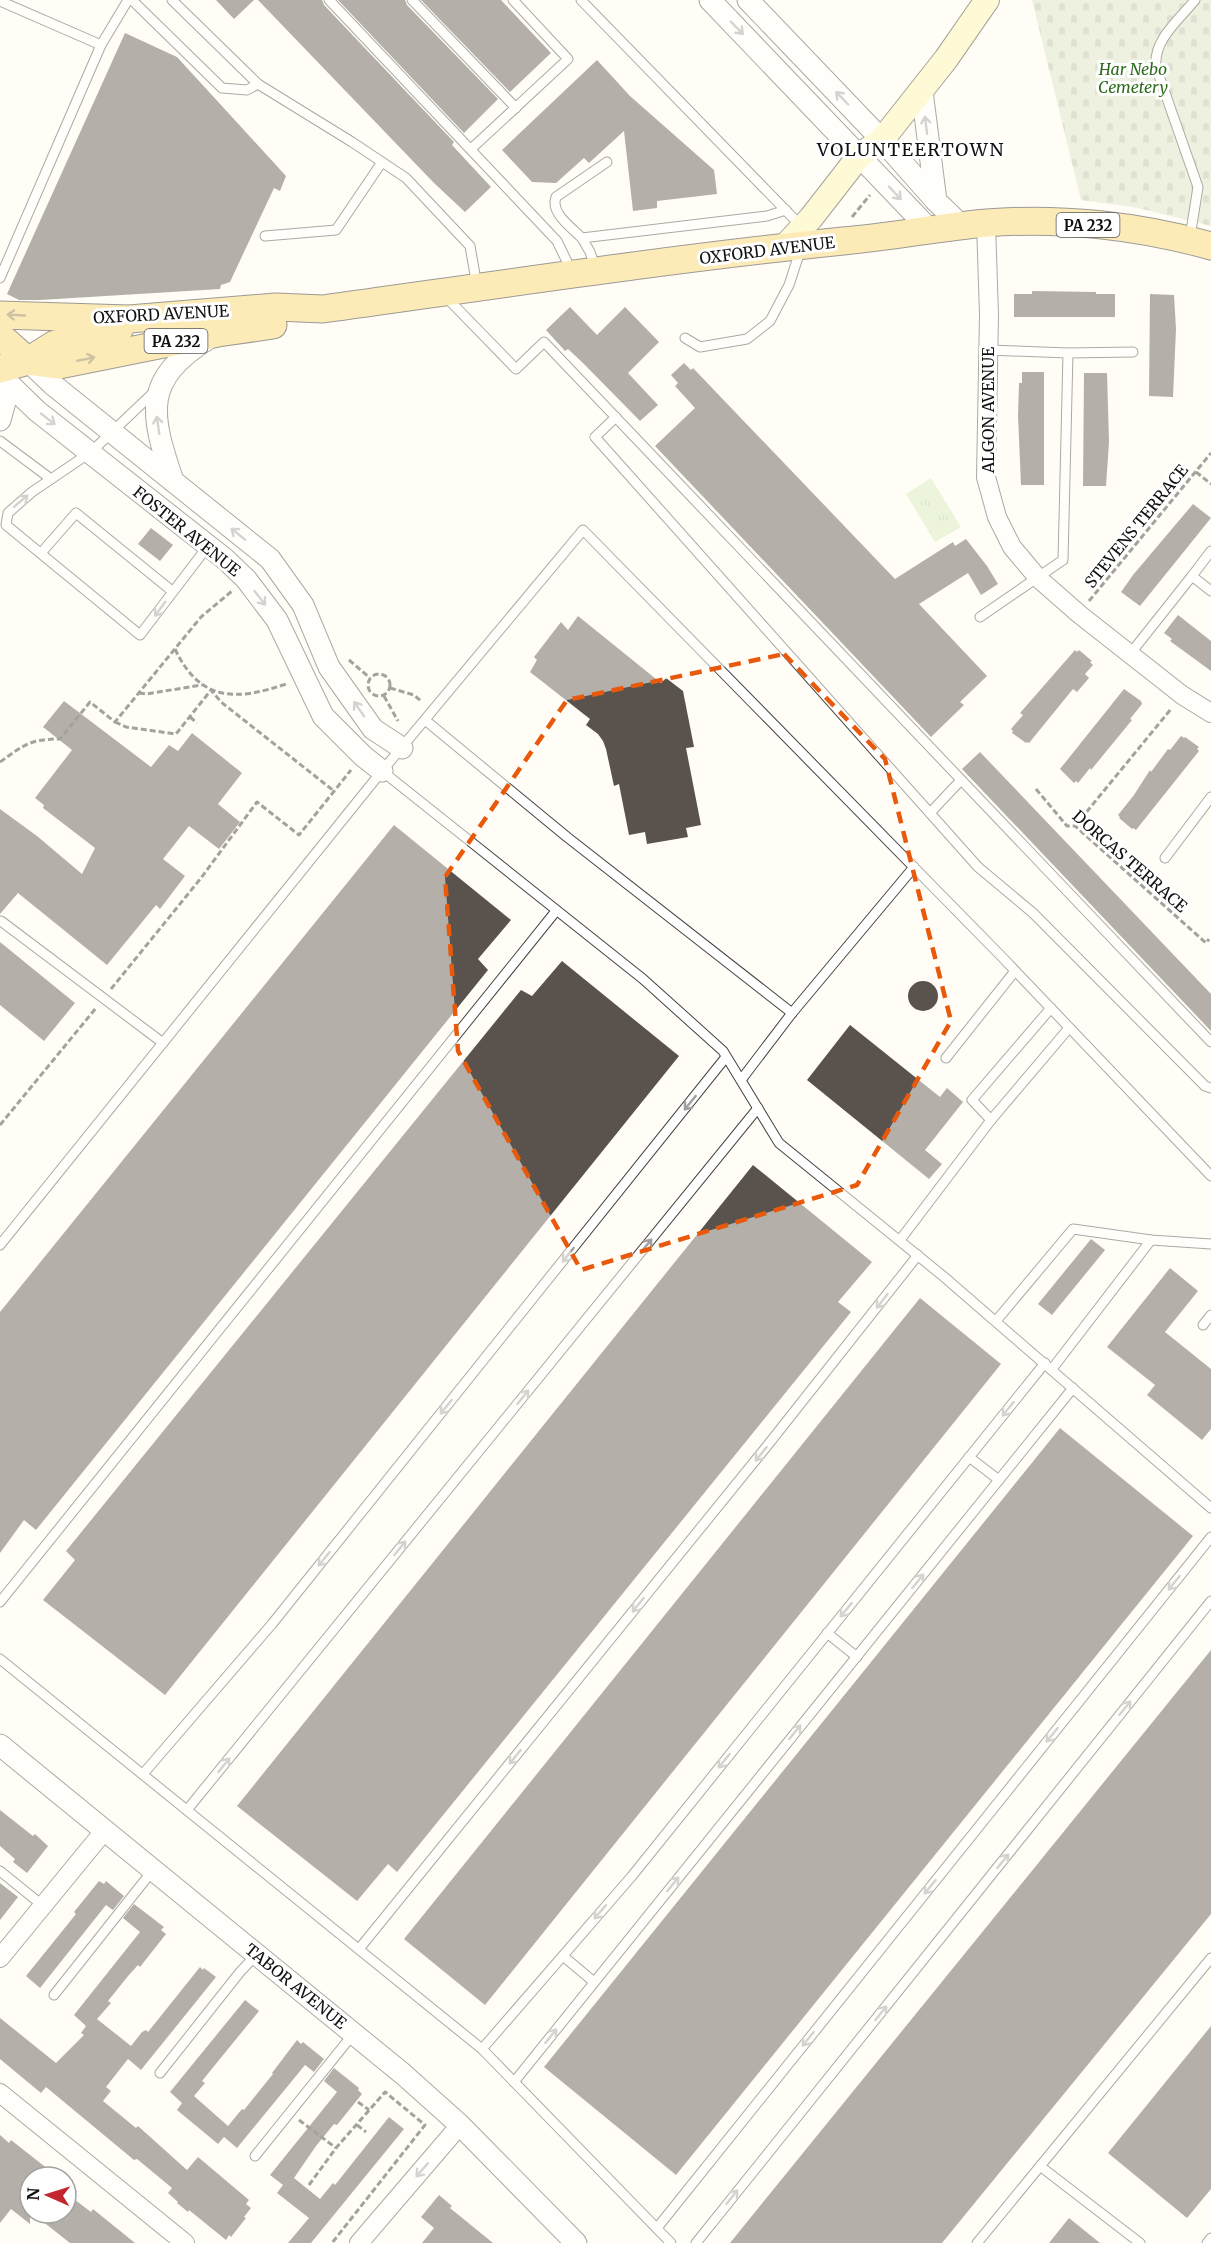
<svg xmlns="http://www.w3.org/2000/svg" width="1211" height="2243" font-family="Merriweather,serif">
<defs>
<pattern id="cemetery-stones" width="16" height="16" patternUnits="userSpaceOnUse" patternTransform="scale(1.5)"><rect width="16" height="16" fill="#d9e3c4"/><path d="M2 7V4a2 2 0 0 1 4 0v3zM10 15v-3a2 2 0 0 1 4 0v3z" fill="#b9c2a7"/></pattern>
<pattern id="park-tufts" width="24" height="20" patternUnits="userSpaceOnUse" patternTransform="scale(1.5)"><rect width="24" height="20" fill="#d5ebbd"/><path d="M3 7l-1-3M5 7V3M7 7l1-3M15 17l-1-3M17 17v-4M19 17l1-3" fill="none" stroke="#b6c8a1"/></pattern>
</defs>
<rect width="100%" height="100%" fill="#fffdf5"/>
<polygon fill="url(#cemetery-stones)" points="1032,0 1211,0 1211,226 1138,208 1081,200"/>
<polygon fill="url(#park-tufts)" points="931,478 961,527 935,542 906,494"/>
<g fill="#5a524d">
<polygon points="216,0 254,0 234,19"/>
<polygon points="258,0 322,0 324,5 454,142 452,145 491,187 465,212 434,183"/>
<polygon points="338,0 405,0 407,5 498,99 464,133"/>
<polygon points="421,0 501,0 551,53 510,92"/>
<polygon points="125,33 177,57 286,176 280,191 274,188 230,282 221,285 220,289 40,300 19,300 7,294"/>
<polygon points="597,60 630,96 714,170 717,194 657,201 657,208 633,211 624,131 589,163 584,158 556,183 532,182 502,150"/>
<polygon points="1032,291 1096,292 1096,294 1115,294 1115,317 1014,317 1014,294 1032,294"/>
<polygon points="1150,294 1174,295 1176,329 1173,397 1149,396"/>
<polygon points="570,307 597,335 625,307 659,342 628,373 658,405 640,421 583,363 568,349 565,351 546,330"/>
<polygon points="684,363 691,370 693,368 895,579 953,542 955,546 966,539 987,566 998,584 981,595 968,573 919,604 987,676 960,702 964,705 931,737 655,446 695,408 675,386 678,383 671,375"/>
<polygon points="1022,372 1044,372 1044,485 1021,485 1018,416 1019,383 1022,383"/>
<polygon points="1084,373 1107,373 1109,442 1106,486 1083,486"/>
<polygon points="1193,504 1211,518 1140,606 1121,592 1133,575"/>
<polygon points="151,528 173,545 160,561 138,544"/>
<polygon points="1178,615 1211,641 1211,671 1170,641 1172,639 1164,633"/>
<polygon points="578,616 661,683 666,678 683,691 694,747 686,748 701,825 686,828 688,837 647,844 645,832 629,835 619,784 614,786 606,749 603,741 598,734 586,725 590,719 530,672 537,660 534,657 561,622 568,630"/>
<polygon points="1075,650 1077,652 1079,650 1092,661 1090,662 1093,665 1085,674 1089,678 1077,692 1073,689 1029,743 1027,742 1026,743 1012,733 1013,731 1011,729 1023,715 1020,713"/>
<polygon points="1124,689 1141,701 1142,704 1130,719 1132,720 1091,770 1090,768 1078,783 1076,781 1074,783 1060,769"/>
<polygon points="64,701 151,767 169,745 178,751 192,733 242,773 218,804 240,822 219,849 189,826 163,859 185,876 160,909 156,905 107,965 18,893 0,914 0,809 37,836 82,874 95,848 43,808 44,805 35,798 72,750 43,727"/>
<polygon points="1181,736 1184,738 1185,737 1199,747 1197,749 1199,751 1136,830 1133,828 1132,829 1119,818 1120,817 1118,815 1134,795 1150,770 1151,772 1168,749 1170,750"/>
<polygon points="980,752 1211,994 1211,1031 962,769"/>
<polygon points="394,825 511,920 478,959 488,970 36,1530 24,1520 0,1553 0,1312"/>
<polygon points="0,942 75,1003 44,1041 0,1005"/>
<polygon points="562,961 679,1056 165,1695 43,1600 75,1560 66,1551 521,990 532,996"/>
<circle cx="923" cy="996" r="15"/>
<polygon points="850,1025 940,1097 947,1088 963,1102 925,1150 942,1164 929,1179 807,1080"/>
<polygon points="753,1165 872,1262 838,1302 851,1312 397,1872 388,1864 357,1901 237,1806"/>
<polygon points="1091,1239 1105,1250 1052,1315 1038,1304"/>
<polygon points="1170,1268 1198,1291 1165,1332 1211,1369 1211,1429 1202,1440 1147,1395 1155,1385 1107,1347"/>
<polygon points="920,1298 1001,1364 485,2005 404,1939"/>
<polygon points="1060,1428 1193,1536 676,2175 544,2067"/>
<polygon points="1211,1650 1211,1914 942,2243 730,2243"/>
<polygon points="0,1810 33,1836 35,1834 48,1846 27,1873 13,1862 15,1859 0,1846"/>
<polygon points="99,1881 104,1884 106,1881 124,1896 113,1910 106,1905 40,1988 26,1976 76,1914 74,1912"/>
<polygon points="0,1883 18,1897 0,1920"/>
<polygon points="134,1904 164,1927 161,1930 166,1934 140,1967 138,1965 128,1976 108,2001 111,2003 97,2019 131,2046 142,2032 146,2030 148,2032 200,1967 203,1970 204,1968 216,1977 141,2070 128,2059 106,2087 111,2091 103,2101 136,2128 138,2126 187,2170 198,2157 249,2200 246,2204 251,2208 244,2217 246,2218 231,2237 229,2235 226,2240 189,2210 188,2212 177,2203 178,2202 168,2193 172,2188 137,2159 134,2160 46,2087 41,2093 0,2059 0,2018 56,2063 84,2035 81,2033 86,2026 74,2015 140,1932 123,1918"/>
<polygon points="245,2000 259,2011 202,2081 205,2083 194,2096 228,2126 242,2109 244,2110 273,2074 272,2073 297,2040 301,2044 303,2042 324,2059 314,2072 305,2065 237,2148 224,2137 218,2144 177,2110 182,2103 170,2092"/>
<polygon points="1211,2026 1211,2189 1187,2218 1108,2153"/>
<polygon points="334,2068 359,2088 358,2090 362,2094 337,2125 334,2124 316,2146 294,2178 320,2199 333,2183 335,2185 389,2117 404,2129 311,2243 288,2243 309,2218 277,2193 283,2185 270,2175 337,2092 324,2081"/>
<polygon points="0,2135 9,2143 11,2140 58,2177 30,2177 30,2224 11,2209 0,2223"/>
<polygon points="66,2193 91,2212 93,2209 135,2243 70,2243 32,2213 66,2213"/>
<polygon points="439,2195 452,2206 450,2208 493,2243 422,2243 434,2228 421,2217"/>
<polygon points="1069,2218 1100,2243 1049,2243"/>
</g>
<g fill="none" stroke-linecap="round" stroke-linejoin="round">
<defs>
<g id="service">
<polyline points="132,0 222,88 247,90 258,84"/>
<polyline points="172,0 258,84 352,142 406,178 470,246 477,286"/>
<polyline points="329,0 557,241 571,270"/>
<polyline points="412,0 516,108"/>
<polyline points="581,0 801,226"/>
<polyline points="0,1 101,45"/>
<polyline points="471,149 568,59 513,0"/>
<polyline points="265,236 336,230 382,162"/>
<path d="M1190,237L1198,187L1156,67C1153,40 1179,20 1195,0"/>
<path d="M582,238C571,227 550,213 556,197L607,162"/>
<polyline points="596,269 590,252 582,238 767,216 786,210"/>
<polyline points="0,278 101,45 128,0"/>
<polyline points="446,297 516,369 544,342 1211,1042"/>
<polyline points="685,338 700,347 747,339 770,321 789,285 801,248"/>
<polyline points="1068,353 1133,352"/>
<polyline points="154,392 91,452 32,492 8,513 6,525 140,635 208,546"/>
<polyline points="616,417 595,437 978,867 1033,913 1205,1086 1211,1088"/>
<polyline points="0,441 51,479"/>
<polyline points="41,553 76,513 172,591"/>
<polyline points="1192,576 1211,551"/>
<polyline points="980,617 1063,560 1068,353 988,350"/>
<polyline points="1130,654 1192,576 1211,591"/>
<polyline points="425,720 567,837 792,1013"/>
<polyline points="382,771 643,979 723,1051 779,1143 943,1276 1211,1508"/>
<polyline points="930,813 961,780"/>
<polyline points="1165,858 1211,797"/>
<polyline points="1,921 163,1043"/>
<polyline points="946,1058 1015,971"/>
<polyline points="741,1080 792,1013 914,867"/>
<polyline points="991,1120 1069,1028"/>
<polyline points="900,1240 991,1120 972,1100 1051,1008"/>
<polyline points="0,1245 382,771 583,530 1001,956 1211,1176"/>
<polyline points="996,1321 1073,1229 1151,1240 1211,1244"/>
<polyline points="1203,1325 1211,1315"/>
<polyline points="1052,1369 1151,1240"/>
<polyline points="969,1457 999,1480"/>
<polyline points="0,1602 556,911"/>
<polyline points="827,1633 857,1657"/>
<polyline points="0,1659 482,2049 671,2243"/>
<polyline points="143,1774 272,1624 726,1057"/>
<polyline points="187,1810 758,1108"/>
<polyline points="0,1871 42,1905"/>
<polyline points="359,1949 767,1446 918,1255"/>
<polyline points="563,1956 594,1982"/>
<polyline points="54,1995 153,1870"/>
<polyline points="482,2049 632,1876 1045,1363"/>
<polyline points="160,2073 240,1972 257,1954"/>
<polyline points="514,2082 1073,1388"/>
<polyline points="255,2156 354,2033"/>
<polyline points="1040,2166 1140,2243"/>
<polyline points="657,2228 1211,1537"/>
<polyline points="696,2243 1211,1601"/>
<polyline points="977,2243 1211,1958"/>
<polyline points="1207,2243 1211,2238"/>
</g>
<g id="minor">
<polyline points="986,223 989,315 986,477 997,517 1012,547 1038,578 1079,614 1182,695 1211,713"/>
<polyline points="0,1958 105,1830"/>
<polyline points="0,2093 185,2243"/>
<polyline points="359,2243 460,2125"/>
</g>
<g id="tertiary">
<polyline points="710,0 931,231"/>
<polyline points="748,0 882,140 936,201 963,227"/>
<polyline points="922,91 936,201"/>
<polyline points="28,361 52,384 270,559 303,605 329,667 373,729 402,748"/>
<polyline points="0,375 37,411 225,559 246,579 277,620 323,716 363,756 382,771"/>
<polyline points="0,420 5,402 5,379"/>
<path d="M173,481C150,413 142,380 209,338"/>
<polyline points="0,1745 403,2074 460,2125 576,2243"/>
</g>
<polyline id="secondary" points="785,246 811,218 860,155 882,140 946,59 987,0"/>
<g id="primary">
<path d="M0,315L129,319L276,307L323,309C496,285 669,259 843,241C891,237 939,227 987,223C1061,217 1140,226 1211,246"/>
<polyline points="0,336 28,361 59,365 218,333 273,325"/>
<polyline points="0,369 28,361 55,344 120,328"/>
</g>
</defs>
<use href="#service" stroke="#444" stroke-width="11"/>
<use href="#minor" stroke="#444" stroke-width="20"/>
<use href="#tertiary" stroke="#444" stroke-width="23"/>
<use href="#secondary" stroke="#333" stroke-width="26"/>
<use href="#primary" stroke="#222" stroke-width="29"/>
<g stroke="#333" stroke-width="3" stroke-dasharray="6 3" stroke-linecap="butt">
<polyline points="852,217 870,195"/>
<polyline points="1196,472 1211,484"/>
<polyline points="1089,601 1211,453"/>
<path d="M175,649C200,702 236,701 286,684"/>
<polyline points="349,660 370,678"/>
<circle cx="379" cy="685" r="11"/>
<polyline points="390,688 414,695 421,701"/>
<polyline points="139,693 146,694 202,685"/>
<polyline points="384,696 398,721"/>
<polyline points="190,717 197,723"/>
<polyline points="115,722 126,727 176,734 211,690 221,702 334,791"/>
<path d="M0,762C24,745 30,739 60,739L90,702L115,722L201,617L232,591"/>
<polyline points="1036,789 1067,826 1075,826 1206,943 1209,939"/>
<polyline points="1075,826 1171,709"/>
<polyline points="111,989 201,878 257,802 299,835 351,770"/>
<polyline points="0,1125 96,1008"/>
<polyline points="358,2102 369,2110"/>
<polyline points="299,2120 336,2148"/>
<polyline points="357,2125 366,2132"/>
<polyline points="309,2185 336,2148 385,2092 425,2125 332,2243"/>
</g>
<use href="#service" stroke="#fff" stroke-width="9"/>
<use href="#minor" stroke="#fff" stroke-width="18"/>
<use href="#tertiary" stroke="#fff" stroke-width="21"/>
<use href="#secondary" stroke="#fff6b0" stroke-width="24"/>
<use href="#primary" stroke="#f9d66b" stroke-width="27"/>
</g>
<defs><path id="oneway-shaft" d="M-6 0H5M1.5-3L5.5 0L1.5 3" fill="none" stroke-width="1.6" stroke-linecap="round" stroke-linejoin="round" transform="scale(1.5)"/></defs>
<g stroke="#a0a0a0">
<use href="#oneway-shaft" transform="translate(737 28) rotate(46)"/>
<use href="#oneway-shaft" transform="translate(842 98) rotate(-134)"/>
<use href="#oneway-shaft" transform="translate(926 125) rotate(-97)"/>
<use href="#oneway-shaft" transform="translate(895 193) rotate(47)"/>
<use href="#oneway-shaft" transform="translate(48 419) rotate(38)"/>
<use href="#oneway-shaft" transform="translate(158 425) rotate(-98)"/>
<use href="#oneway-shaft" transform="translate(21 501) rotate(-40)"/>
<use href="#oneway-shaft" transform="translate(238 534) rotate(-141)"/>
<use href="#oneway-shaft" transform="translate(260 598) rotate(52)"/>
<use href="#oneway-shaft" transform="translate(160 609) rotate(126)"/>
<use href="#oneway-shaft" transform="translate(359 709) rotate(-125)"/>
<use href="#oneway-shaft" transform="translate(690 1103) rotate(129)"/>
<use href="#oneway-shaft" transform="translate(646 1246) rotate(-51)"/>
<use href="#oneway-shaft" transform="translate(568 1255) rotate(129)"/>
<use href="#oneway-shaft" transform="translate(882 1301) rotate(128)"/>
<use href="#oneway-shaft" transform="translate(523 1397) rotate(-51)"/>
<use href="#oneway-shaft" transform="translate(446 1407) rotate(129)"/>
<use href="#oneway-shaft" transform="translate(1008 1409) rotate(129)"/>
<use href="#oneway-shaft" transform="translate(761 1454) rotate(129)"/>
<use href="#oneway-shaft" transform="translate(400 1548) rotate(-51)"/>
<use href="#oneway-shaft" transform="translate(324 1559) rotate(129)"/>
<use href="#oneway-shaft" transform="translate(918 1581) rotate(-51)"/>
<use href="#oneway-shaft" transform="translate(1174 1583) rotate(129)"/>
<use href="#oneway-shaft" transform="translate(638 1605) rotate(129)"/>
<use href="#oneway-shaft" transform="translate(846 1610) rotate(129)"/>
<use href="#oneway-shaft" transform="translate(1125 1708) rotate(-51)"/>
<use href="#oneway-shaft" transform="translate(795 1732) rotate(-51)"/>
<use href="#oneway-shaft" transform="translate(1052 1735) rotate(129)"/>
<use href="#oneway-shaft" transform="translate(515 1757) rotate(129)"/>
<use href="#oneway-shaft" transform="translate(724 1761) rotate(129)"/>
<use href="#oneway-shaft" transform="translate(224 1765) rotate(-51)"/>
<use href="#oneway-shaft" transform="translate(1003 1861) rotate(-51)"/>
<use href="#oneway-shaft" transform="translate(673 1884) rotate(-51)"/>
<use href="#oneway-shaft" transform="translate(930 1887) rotate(129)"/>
<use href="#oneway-shaft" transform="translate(600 1912) rotate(131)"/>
<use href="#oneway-shaft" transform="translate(881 2013) rotate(-51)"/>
<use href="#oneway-shaft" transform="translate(551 2036) rotate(-51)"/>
<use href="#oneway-shaft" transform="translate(808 2039) rotate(129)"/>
<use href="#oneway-shaft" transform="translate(422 2170) rotate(131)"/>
<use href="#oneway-shaft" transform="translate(732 2197) rotate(-51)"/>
</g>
<g stroke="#917d42">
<use href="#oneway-shaft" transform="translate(16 315) rotate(-177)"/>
<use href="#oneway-shaft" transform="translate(86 359) rotate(-11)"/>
</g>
<path d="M0 0H1211V2243H0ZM784,654L885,759L951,1021L857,1185L581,1270L458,1051L445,877L567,700Z" fill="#fffdf5" fill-opacity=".55" fill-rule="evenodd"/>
<path fill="none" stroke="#e8590c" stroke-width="4.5" stroke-dasharray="12 8" stroke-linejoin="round" d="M784,654L885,759L951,1021L857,1185L581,1270L458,1051L445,877L567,700Z"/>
<g text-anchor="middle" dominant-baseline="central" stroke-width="6" stroke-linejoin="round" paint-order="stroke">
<g fill="#fff" stroke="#585858" stroke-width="1.5">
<rect x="1056.5" y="213" width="63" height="24" rx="4.5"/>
<rect x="144.5" y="329" width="63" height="24" rx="4.5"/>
</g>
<g font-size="15" font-weight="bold" fill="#111">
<text x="1088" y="225">PA 232</text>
<text x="176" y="341">PA 232</text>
</g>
<g font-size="16" font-style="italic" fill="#2f6b1f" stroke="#fff">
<text x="1133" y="69">Har Nebo<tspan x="1133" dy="18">Cemetery</tspan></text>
</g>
<g font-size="16" fill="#111" stroke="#fff">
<text transform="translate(767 250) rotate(-7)">OXFORD AVENUE</text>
<text transform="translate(161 314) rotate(-3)">OXFORD AVENUE</text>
<text transform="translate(988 410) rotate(-90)">ALGON AVENUE</text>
<text transform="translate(1136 526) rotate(-51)">STEVENS TERRACE</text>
<text transform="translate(187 531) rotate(39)">FOSTER AVENUE</text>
<text transform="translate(1130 861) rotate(41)">DORCAS TERRACE</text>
<text transform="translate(296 1986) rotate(39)">TABOR AVENUE</text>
</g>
<g font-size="18" letter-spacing="1.5" fill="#111" stroke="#fff">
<text x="911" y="149">VOLUNTEERTOWN</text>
</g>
</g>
<g transform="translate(48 2195) rotate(273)"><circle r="28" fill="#ffffff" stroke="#a0a0a0" stroke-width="1.5"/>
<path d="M0-4.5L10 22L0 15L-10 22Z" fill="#c4262e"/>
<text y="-9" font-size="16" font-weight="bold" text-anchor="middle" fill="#111111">N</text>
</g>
</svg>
